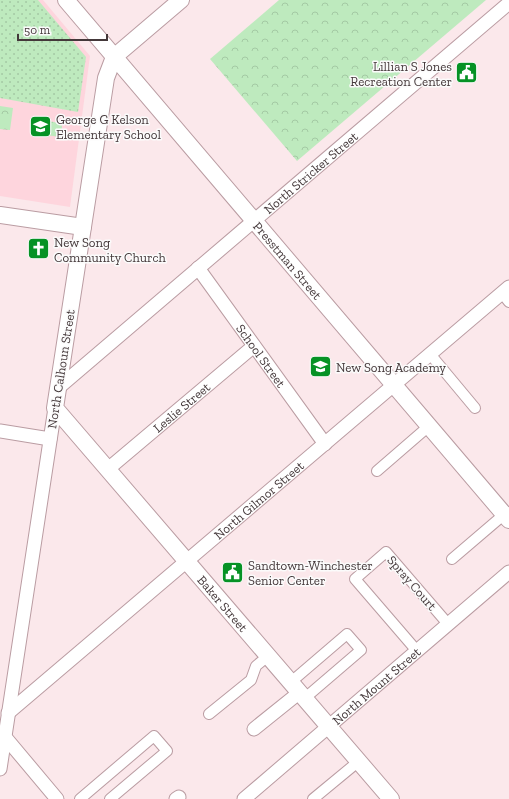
<svg xmlns="http://www.w3.org/2000/svg" width="509" height="799" font-family="'Zilla Slab',serif">
<defs>
<pattern id="grass-dots" width="8" height="8" patternUnits="userSpaceOnUse"><rect width="8" height="8" fill="#beeabe"/><path d="M2 2h.1M6 6h.1" fill="none" stroke="#a4c9a4" stroke-width="1.8" stroke-linecap="round"/></pattern>
<pattern id="park-crowns" width="20" height="18" patternUnits="userSpaceOnUse"><rect width="20" height="18" fill="#beeabe"/><path d="M2 6a3 3 0 1 1 6 0M12 15a3 3 0 1 1 6 0" fill="none" stroke="#a4c9a4"/></pattern>
</defs>
<rect width="100%" height="100%" fill="#fbe8eb"/>
<polygon fill="#fed5dd" points="0,0 43,0 90,56 70,207 0,196"/>
<polygon fill="url(#grass-dots)" points="0,0 38,0 86,57 78,112 0,98"/>
<g fill="url(#park-crowns)">
<polygon points="279,0 486,0 297,161 210,59"/>
<polygon points="0,106 13,108 10,130 0,129"/>
<polygon points="43,120 59,123 62,126 61,137 45,135 40,131"/>
</g>
<g fill="none" stroke-linecap="round" stroke-linejoin="round">
<defs>
<g id="pedestrian">
<polyline points="502,293 509,302"/>
<polyline points="430,354 475,408"/>
<polyline points="377,471 429,426"/>
<polyline points="452,559 507,512"/>
<polyline points="417,651 355,579 386,552 448,624"/>
<polyline points="291,682 347,634 361,650 305,698"/>
<polyline points="209,714 251,680 256,666 268,656"/>
<polyline points="80,799 154,736 167,751 110,799"/>
<polyline points="313,799 359,761"/>
</g>
<g id="minor">
<path id="s1" d="M198,268L325,444"/>
<path id="s2" d="M58,388L509,3"/>
<polyline points="0,431 50,439"/>
<path id="s3" d="M108,469L254,346"/>
<path id="s4" d="M8,713L509,287"/>
<polyline points="254,729 300,692"/>
<polyline points="5,737 57,799"/>
<polyline points="0,769 55,408"/>
<polyline points="176,799 179,797"/>
<path id="s5" d="M244,799L509,572"/>
</g>
<g id="tertiary">
<path id="s6" d="M66,0L509,520"/>
<path id="s7" d="M181,0L114,57L106,78L55,408L391,799"/>
<polyline points="0,215 83,227"/>
</g>
</defs>
<use href="#pedestrian" stroke="#ba9ca2" stroke-width="12"/>
<use href="#minor" stroke="#ba9ca2" stroke-width="15"/>
<use href="#tertiary" stroke="#ba9ca2" stroke-width="18"/>
<use href="#pedestrian" stroke="#fff" stroke-width="10"/>
<use href="#minor" stroke="#fff" stroke-width="13"/>
<use href="#tertiary" stroke="#fff" stroke-width="16"/>
</g>
<defs>
<symbol id="civic-square" viewBox="-11 -11 22 22"><rect x="-9" y="-9" width="18" height="18" rx="4" fill="#069225" stroke="#fbfbfb"/><path d="M-.6-6.5H3V-4.5H.6V-3L4-1V1h2V6H-6V1h2V-1L-.6-3ZM-1.2 2.5V6h2.4V2.5Z" fill="#fff"/></symbol>
<symbol id="school-square" viewBox="-11 -11 22 22"><rect x="-9" y="-9" width="18" height="18" rx="4" fill="#069225" stroke="#fbfbfb"/><path d="M0-5L7-2L0 1L-7-2ZM-4 1L0 2.5L4 1V4Q0 6-4 4Z" fill="#fff"/></symbol>
<symbol id="church-square" viewBox="-11 -11 22 22"><rect x="-9" y="-9" width="18" height="18" rx="4" fill="#069225" stroke="#fbfbfb"/><path d="M-1.2-6h2.4v3.5h3.3v2.4h-3.3V6h-2.4V-.1h-3.3v-2.4h3.3Z" fill="#fff"/></symbol>
</defs>
<g fill-rule="evenodd">
<use href="#civic-square" x="454" y="60" width="25" height="25"/>
<use href="#school-square" x="28" y="114" width="25" height="25"/>
<use href="#church-square" x="26" y="236" width="25" height="25"/>
<use href="#school-square" x="308" y="354" width="25" height="25"/>
<use href="#civic-square" x="220" y="560" width="25" height="25"/>
</g>
<g text-anchor="middle" dominant-baseline="central" stroke-width="3" stroke-linejoin="round" paint-order="stroke">
<g font-size="13" fill="#44383a" stroke="#fbfbfb" text-anchor="start">
<text x="452" y="66" text-anchor="end">Lillian S Jones<tspan x="452" dy="15">Recreation Center</tspan></text>
<text x="56" y="119">George G Kelson<tspan x="56" dy="15">Elementary School</tspan></text>
<text x="54" y="242">New Song<tspan x="54" dy="15">Community Church</tspan></text>
<text x="336" y="367">New Song Academy</text>
<text x="248" y="565">Sandtown-Winchester<tspan x="248" dy="15">Senior Center</tspan></text>
</g>
<g font-size="13" fill="#44383a" stroke="#fbfbfb">
<text stroke="none"><textPath href="#s2" startOffset="332">North Stricker Street</textPath></text>
<text stroke="none"><textPath href="#s6" startOffset="342">Presstman Street</textPath></text>
<text stroke="none"><textPath href="#s1" startOffset="108">School Street</textPath></text>
<text transform="translate(61 369) rotate(-81)">North Calhoun Street</text>
<text stroke="none"><textPath href="#s3" startOffset="96">Leslie Street</textPath></text>
<text stroke="none"><textPath href="#s4" startOffset="329">North Gilmor Street</textPath></text>
<text transform="translate(412 583) rotate(49)">Spray Court</text>
<text stroke="none"><textPath href="#s7" startOffset="702">Baker Street</textPath></text>
<text stroke="none"><textPath href="#s5" startOffset="174">North Mount Street</textPath></text>
</g>
</g>
<path d="M18 34v6h89v-6" fill="none" stroke="#44383a" stroke-width="2"/>
<text x="24" y="34" font-size="12" fill="#44383a" stroke="#fbfbfb" stroke-width="3" paint-order="stroke">50 m</text>
</svg>
